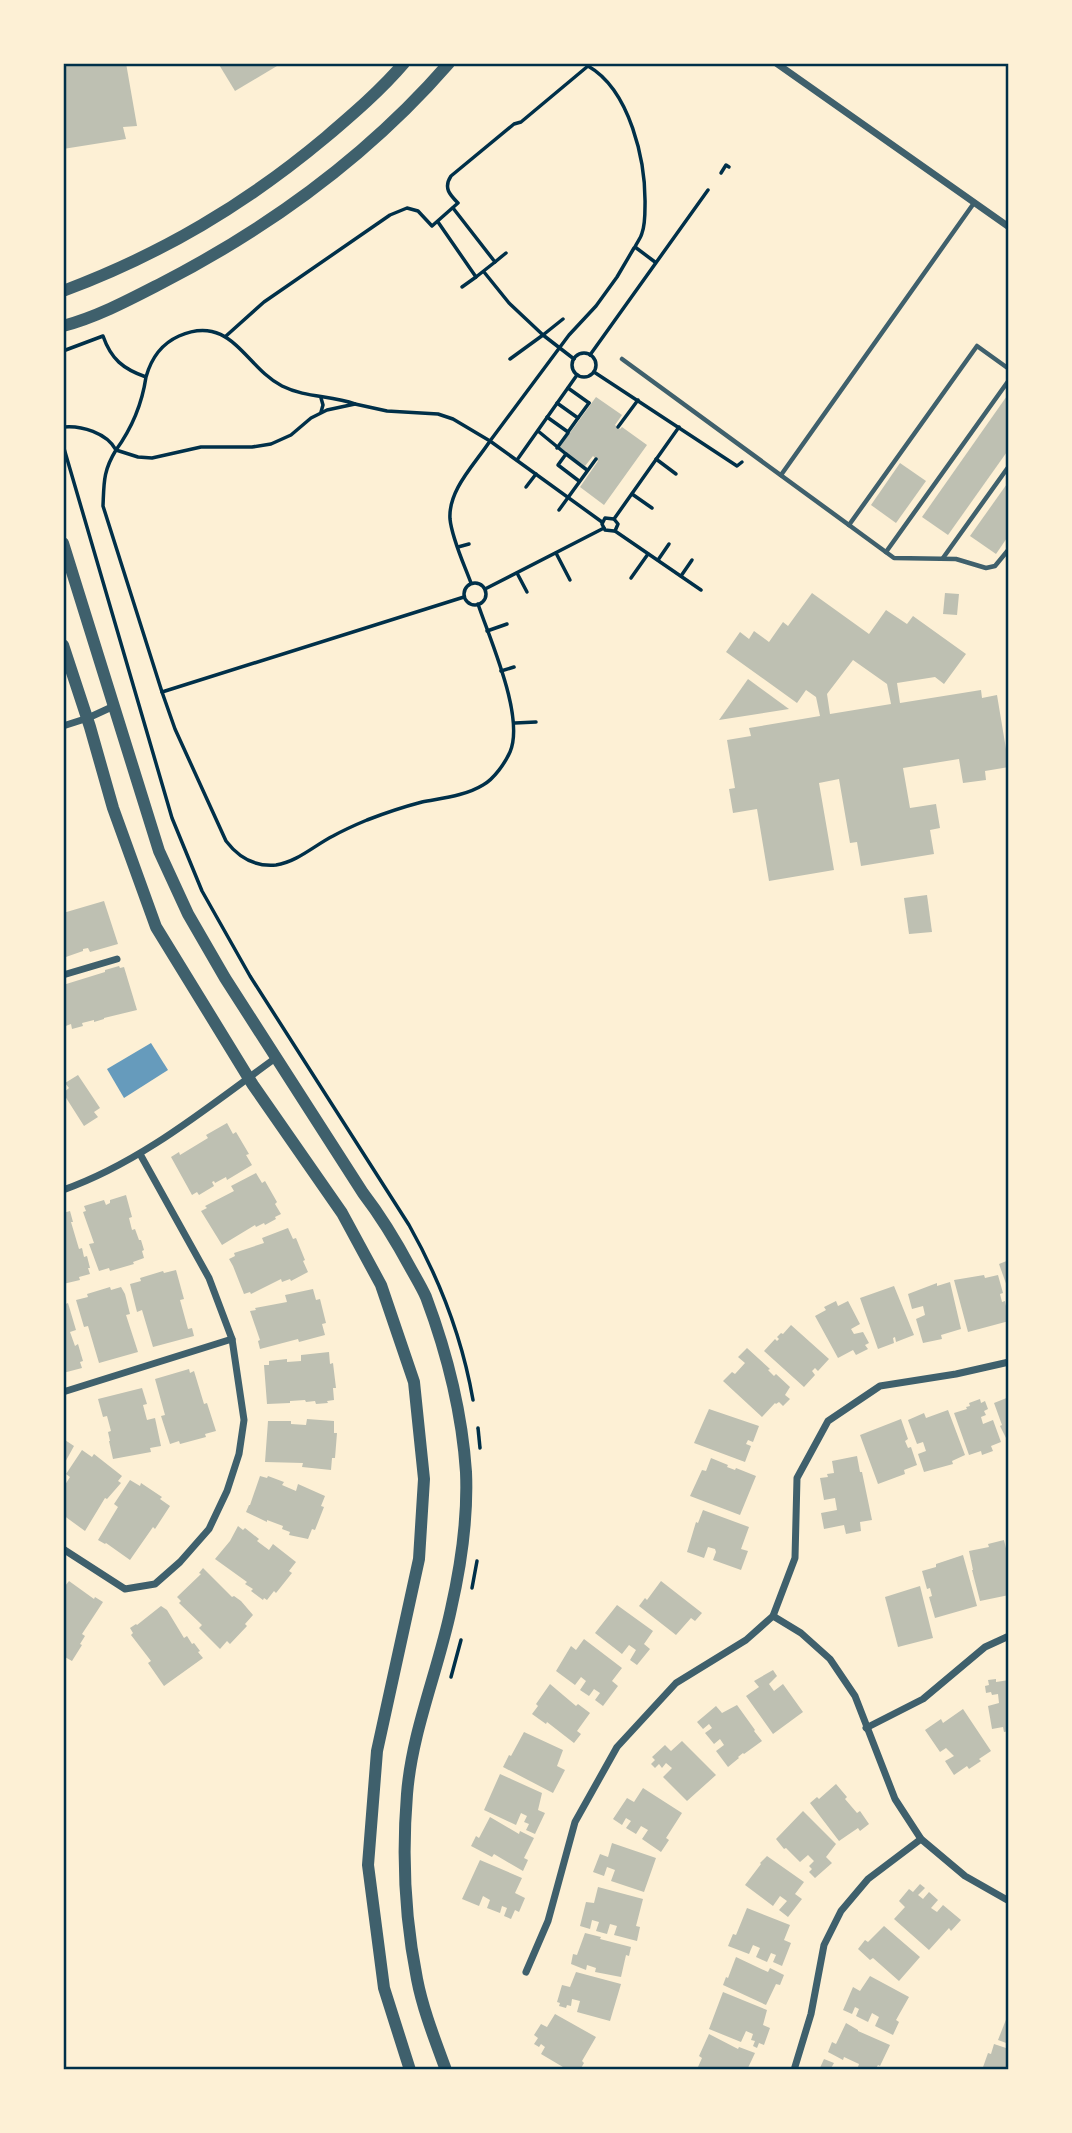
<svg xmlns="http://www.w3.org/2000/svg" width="1072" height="2133" font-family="Figtree,sans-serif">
<rect width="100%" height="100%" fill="#fdf0d5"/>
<polygon fill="#669bbc" points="151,1043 168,1070 124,1098 107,1069"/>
<g fill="#bec0b2" fill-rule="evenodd">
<polygon points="63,63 126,63 137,126 123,127 126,139 63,149"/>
<polygon points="218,63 282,63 235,91"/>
<polygon points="1009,393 1009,449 948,535 922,517"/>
<polygon points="596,397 622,415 615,425 620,429 622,427 647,445 604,505 580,487 598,461 593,456 585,466 559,448"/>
<polygon points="900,463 926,481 896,523 871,505"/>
<polygon points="1009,481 1009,535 996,554 970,536"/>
<path d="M812,593L869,634L886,610L907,624L913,616L966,654L944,684L935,677L897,683L900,703L981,690L982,698L997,695L1009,767L985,771L986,780L963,783L959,759L903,768L910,808L936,804L940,828L930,830L934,854L861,866L857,842L850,843L839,779L819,783L834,870L769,881L757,809L733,813L729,789L735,788L727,740L751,736L749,728L820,716L816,697L806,690L797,703L726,652L740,632L749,639L754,631L769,642L783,622L788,626ZM853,660L887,684L891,704L830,714L827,694Z"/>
<polygon points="945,593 959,594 957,615 943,614"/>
<polygon points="748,679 789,709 719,720"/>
<polygon points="927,895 932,932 909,934 904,898"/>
<polygon points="104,901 118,944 90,952 88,948 83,949 83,951 63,958 63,913"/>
<polygon points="119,966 120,968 124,967 137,1010 104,1018 104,1019 94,1022 94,1020 82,1023 83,1026 72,1029 71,1024 63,1027 63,985 105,972 105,970"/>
<polygon points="78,1075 100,1108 94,1112 98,1117 84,1126 63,1093 69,1088 65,1083"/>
<polygon points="227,1123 233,1134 236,1132 249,1154 246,1155 252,1165 227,1180 226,1177 215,1183 214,1181 212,1182 214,1186 199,1195 197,1192 192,1195 171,1157 179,1152 180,1155 208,1138 206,1135"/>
<polygon points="256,1173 262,1183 265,1181 277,1202 275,1204 281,1214 275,1217 276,1219 265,1225 264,1223 256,1227 255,1225 222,1245 201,1211 207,1208 205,1206 234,1191 231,1186"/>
<polygon points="126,1195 132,1217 129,1218 132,1230 135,1229 139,1240 141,1240 144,1250 142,1251 144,1258 133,1262 134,1264 110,1271 109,1268 99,1271 89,1244 94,1243 83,1212 86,1211 84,1206 104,1200 106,1205 110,1203 110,1200"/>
<polygon points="70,1211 73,1222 71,1222 79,1249 82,1248 84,1257 87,1256 90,1268 88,1268 90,1274 79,1277 80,1280 63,1284 63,1213"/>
<polygon points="288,1228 293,1239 296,1238 305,1260 303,1261 308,1272 291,1281 290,1279 282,1282 281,1279 251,1294 250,1292 244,1294 233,1266 229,1259 235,1256 234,1253 264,1243 262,1238"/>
<polygon points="1009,1260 1009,1292 999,1264"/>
<polygon points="176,1270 184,1299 180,1300 188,1329 192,1328 194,1336 153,1347 142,1310 137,1312 130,1284 141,1281 140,1278 163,1271 164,1273"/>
<polygon points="984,1275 985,1278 998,1275 1003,1293 1000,1294 1002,1302 1005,1301 1009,1321 968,1332 954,1280"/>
<polygon points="950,1282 961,1329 941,1335 942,1339 923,1343 916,1319 925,1315 923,1306 912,1309 908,1294 937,1283 937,1286"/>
<polygon points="894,1286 914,1335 896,1342 895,1337 893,1338 894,1343 878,1349 860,1298"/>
<polygon points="110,1287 111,1290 121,1287 125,1294 130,1314 126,1315 138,1352 99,1363 88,1326 84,1327 76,1300 88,1297 87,1294"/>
<polygon points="313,1289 316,1300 320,1299 326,1323 322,1324 325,1335 299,1342 298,1339 260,1349 258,1341 260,1340 250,1311 256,1310 255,1308 287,1302 285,1295"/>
<polygon points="836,1301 838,1306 848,1301 860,1324 851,1329 854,1334 863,1332 869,1343 865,1345 868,1349 856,1355 853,1350 838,1358 815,1316 826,1310 824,1307"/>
<polygon points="68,1303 76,1330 70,1332 75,1346 78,1344 83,1361 80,1362 82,1368 63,1373 63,1305"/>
<polygon points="791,1325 829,1359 818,1371 815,1368 812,1371 815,1375 804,1387 764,1351 775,1339 777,1341 779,1339 777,1337 781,1333 783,1334"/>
<polygon points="747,1348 770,1369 768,1370 774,1376 776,1374 790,1387 785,1395 790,1399 783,1406 779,1402 776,1404 775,1403 762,1417 723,1381 732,1372 735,1374 745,1363 738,1357"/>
<polygon points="329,1352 330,1364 333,1363 336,1388 333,1388 334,1400 327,1401 328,1403 316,1404 315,1401 306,1402 305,1400 290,1401 290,1403 267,1404 264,1365 269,1365 269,1361 287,1359 287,1362 301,1361 301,1355"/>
<polygon points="189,1369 190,1373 194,1371 204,1404 207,1403 216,1431 205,1434 206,1437 180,1444 179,1441 170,1444 161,1416 165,1415 155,1379"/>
<polygon points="142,1388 147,1404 143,1405 147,1420 155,1418 161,1446 150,1448 151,1452 113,1459 109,1441 110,1441 108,1432 111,1431 107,1416 103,1417 98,1399"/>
<polygon points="1009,1397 1009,1444 1000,1426 1002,1425 994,1403"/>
<polygon points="980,1399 981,1403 985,1401 988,1409 984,1411 986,1415 981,1417 983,1424 993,1420 1001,1442 991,1446 993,1451 982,1455 981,1451 969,1455 954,1413 967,1409 966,1407 970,1406 969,1403"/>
<polygon points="709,1409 759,1426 753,1442 748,1440 746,1444 751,1446 745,1462 694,1443"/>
<polygon points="948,1410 965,1455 952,1461 953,1464 924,1472 918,1454 926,1451 923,1442 917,1444 908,1420 924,1413 926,1418"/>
<polygon points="307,1419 334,1421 334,1433 337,1433 335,1458 332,1458 331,1470 302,1467 303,1463 265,1462 268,1421 291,1421 291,1424 306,1425"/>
<polygon points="901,1419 908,1439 905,1441 908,1448 911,1447 917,1465 904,1470 905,1474 878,1484 860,1435"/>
<polygon points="63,1436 66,1438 65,1440 74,1446 63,1466"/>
<polygon points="82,1450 92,1457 94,1454 122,1476 118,1481 121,1483 107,1499 105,1498 85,1531 63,1515 63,1488 70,1477 66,1474"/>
<polygon points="857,1456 860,1472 862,1472 872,1520 860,1522 861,1531 846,1534 844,1525 824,1529 821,1513 837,1510 835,1498 824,1500 820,1478 828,1477 827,1474 834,1473 832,1461"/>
<polygon points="711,1458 728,1465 727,1467 735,1470 736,1468 756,1476 740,1515 690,1496 702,1470 706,1471"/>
<polygon points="260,1476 267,1478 268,1476 284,1482 282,1485 296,1491 298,1484 325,1496 321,1506 324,1507 315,1530 312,1529 308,1539 289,1535 290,1532 282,1529 283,1526 267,1520 267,1522 246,1512 249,1505 250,1505"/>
<polygon points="130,1480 140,1486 141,1483 162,1497 160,1499 170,1506 155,1529 153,1527 130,1560 106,1543 105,1544 98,1540 118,1507 114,1504"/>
<polygon points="703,1510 749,1527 741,1549 748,1551 741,1570 713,1560 716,1552 715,1549 708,1547 704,1558 687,1552 696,1522 698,1523"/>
<polygon points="238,1526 243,1530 245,1528 259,1539 257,1541 269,1550 273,1544 296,1562 289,1571 292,1573 276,1593 274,1591 267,1600 264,1598 263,1600 251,1591 253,1589 245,1584 247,1582 215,1559 230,1541"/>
<polygon points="1004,1540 1009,1561 1009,1595 980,1601 972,1570 973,1570 969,1551 989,1547 988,1544"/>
<polygon points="963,1555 977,1606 935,1618 929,1597 932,1596 930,1588 927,1589 922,1571 936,1567 936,1564"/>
<polygon points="203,1568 232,1597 234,1596 241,1601 253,1615 245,1624 247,1626 230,1644 227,1641 220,1649 199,1628 202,1625 179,1603 181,1601 177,1597 201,1574 199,1573"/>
<polygon points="69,1581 94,1599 95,1597 103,1602 82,1634 85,1636 80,1644 82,1645 72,1661 63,1656 63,1585 65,1586"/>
<polygon points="661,1581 702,1613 695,1621 691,1618 676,1635 639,1606 645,1598 647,1600"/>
<polygon points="920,1586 933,1638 898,1647 885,1597"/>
<polygon points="617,1605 653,1631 644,1644 650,1649 637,1665 630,1660 636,1650 629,1645 622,1654 595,1633"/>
<polygon points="161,1606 167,1610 184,1638 187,1636 192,1644 194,1643 200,1651 198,1652 203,1658 164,1686 148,1663 151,1661 131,1635 133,1633 130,1628 136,1624 137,1625"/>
<polygon points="584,1639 622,1668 612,1681 618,1686 603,1706 595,1700 600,1693 594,1689 589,1696 580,1690 586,1681 581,1677 575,1685 556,1671 571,1646 576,1650"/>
<polygon points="773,1670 777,1676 769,1684 774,1691 783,1684 803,1712 773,1734 746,1696 759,1687 754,1681"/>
<polygon points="996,1679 996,1682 1009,1680 1009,1731 1004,1732 1003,1727 992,1729 988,1706 999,1703 998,1694 992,1695 991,1692 986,1693 985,1686 989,1685 988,1680"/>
<polygon points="550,1684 576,1706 578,1704 590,1713 577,1731 581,1734 574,1743 547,1722 546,1724 532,1714 538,1706 536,1704"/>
<polygon points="737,1705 755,1730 754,1731 762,1741 744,1754 743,1753 738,1757 739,1758 728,1767 716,1751 724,1745 720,1739 714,1744 705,1733 712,1728 709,1724 703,1729 697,1722 716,1706 722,1713"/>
<polygon points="963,1709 991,1751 979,1759 981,1761 969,1769 967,1766 954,1775 945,1761 954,1756 946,1748 940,1752 925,1730 941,1719 943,1723"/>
<polygon points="524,1732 563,1750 557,1766 565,1770 553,1793 503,1767 509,1755 511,1756"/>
<polygon points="682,1741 716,1775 687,1801 663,1777 672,1768 666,1763 662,1768 659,1764 655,1768 651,1764 655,1760 652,1757 665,1745 671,1751"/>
<polygon points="500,1774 542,1793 538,1810 545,1813 535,1834 526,1830 529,1824 524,1822 527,1816 521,1813 516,1825 484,1810"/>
<polygon points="836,1784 847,1797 845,1799 857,1813 860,1811 869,1824 860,1831 858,1828 839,1841 810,1803 817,1797 819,1799"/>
<polygon points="643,1788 682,1813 666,1838 669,1840 661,1852 642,1839 648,1830 641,1826 636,1834 626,1828 631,1821 626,1818 622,1825 613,1819 627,1798 634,1802"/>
<polygon points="803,1811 836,1844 826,1857 832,1863 815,1878 809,1872 812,1869 809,1866 814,1861 808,1855 800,1862 786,1848 784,1849 776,1839"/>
<polygon points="490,1817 519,1834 520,1831 534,1838 524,1858 528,1860 523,1871 494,1854 492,1857 471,1846 476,1836 479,1838"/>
<polygon points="612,1843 656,1858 644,1892 611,1881 615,1870 607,1867 604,1876 593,1872 600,1854 608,1857"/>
<polygon points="767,1856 804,1882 795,1894 802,1899 788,1917 779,1910 787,1901 780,1896 773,1906 745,1885 761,1864 760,1863"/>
<polygon points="480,1860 522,1878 515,1893 525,1898 519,1912 515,1910 511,1919 504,1916 507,1908 502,1906 500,1913 487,1908 490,1900 483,1896 479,1906 462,1899"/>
<polygon points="920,1884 925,1888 918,1895 923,1899 929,1892 938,1900 931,1908 937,1912 943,1905 961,1920 951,1931 949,1928 929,1950 894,1919 905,1907 899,1901 909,1889 913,1892"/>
<polygon points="598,1887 643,1899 636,1926 640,1927 637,1941 614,1935 617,1926 610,1924 607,1934 596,1931 599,1922 592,1920 590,1929 580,1926 586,1902 594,1903"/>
<polygon points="747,1908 790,1925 784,1940 791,1943 782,1966 773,1962 776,1955 771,1953 767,1962 756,1957 760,1948 753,1945 749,1954 728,1946 733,1934 736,1935"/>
<polygon points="884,1926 920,1957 899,1981 873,1958 870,1960 858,1949 865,1940 868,1942"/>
<polygon points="585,1933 601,1937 600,1939 631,1947 629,1956 626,1955 621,1977 595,1972 596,1968 587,1965 586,1970 571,1964 573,1954 577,1955"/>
<polygon points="736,1957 768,1972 770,1968 784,1975 780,1985 776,1984 766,2005 723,1985 726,1977 728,1978"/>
<polygon points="576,1972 621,1984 610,2021 577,2012 580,2001 572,1999 571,2006 567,2005 566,2008 559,2006 560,2003 557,2002 562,1985 570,1987"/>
<polygon points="870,1976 909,1997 896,2020 899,2022 893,2035 875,2026 879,2017 872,2013 868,2022 856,2016 859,2009 855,2007 852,2014 843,2010 853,1987 860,1991"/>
<polygon points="723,1992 767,2010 763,2025 770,2028 764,2045 759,2043 757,2048 753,2046 755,2041 751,2040 753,2034 746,2031 741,2042 709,2029"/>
<polygon points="1009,2012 1009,2044 998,2040"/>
<polygon points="555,2014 596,2037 582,2061 584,2063 580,2070 568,2070 541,2054 545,2047 541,2044 539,2047 534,2044 538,2038 534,2035 541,2024 547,2027"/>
<polygon points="846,2023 858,2030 858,2031 890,2045 880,2066 878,2065 875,2070 863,2070 858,2067 859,2064 844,2057 843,2060 828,2052 832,2042 836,2044"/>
<polygon points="709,2034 738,2049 739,2047 755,2053 747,2070 706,2070 698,2067 702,2058 699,2056"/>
<polygon points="994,2044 1009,2049 1009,2070 982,2070 988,2053 991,2054"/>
<polygon points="824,2059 834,2063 830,2070 819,2070"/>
</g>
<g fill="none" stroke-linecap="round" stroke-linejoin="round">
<g stroke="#003049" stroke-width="3.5">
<polyline points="721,173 726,165 729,167"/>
<polyline points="438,222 476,277 495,262 453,208"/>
<polyline points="495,262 506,253"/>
<polyline points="484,272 509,303 543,335 563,319"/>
<polyline points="462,287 476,277"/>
<path d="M226,336L264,302L390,215L407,208L418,211L432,226L458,203C450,195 443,188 451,176L514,124L521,122L588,66C630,90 646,161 645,206C645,214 645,225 642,233C641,238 637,242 635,247L655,262"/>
<path d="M63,351L103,336C111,359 123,369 146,377C142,404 132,428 116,450L138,457L152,458L201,447H252L271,444L291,435L311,418L327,410L355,404C331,395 306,398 282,386C245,367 231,313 179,336C161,344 151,359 146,377"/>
<circle cx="584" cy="365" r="12"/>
<polyline points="590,355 708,190"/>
<polyline points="510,359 543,335 574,359"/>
<polyline points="594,372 737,466 742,462"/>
<polyline points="568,388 589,403"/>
<polyline points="557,403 578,418 589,403"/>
<path d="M355,404L387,411L438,414L453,419L490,441C475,464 448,490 450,519C452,539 464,564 471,583"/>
<polyline points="321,412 323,405 321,398"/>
<polyline points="547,417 568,432 578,418"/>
<path d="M63,427C81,425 107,433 116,450C103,471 104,483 103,506L162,692L464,597"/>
<polyline points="618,427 638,400"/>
<polyline points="679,427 614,519 618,524 615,531 701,590"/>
<polyline points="538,431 566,454"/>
<path d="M63,445L172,818L202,891L250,976L409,1225C440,1280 462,1337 473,1400"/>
<polyline points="557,448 568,433"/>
<polyline points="656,459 676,474"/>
<polyline points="517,460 577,375"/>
<polyline points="579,481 558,465 566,454 587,470"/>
<polyline points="526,487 536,474"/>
<polyline points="632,494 652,508"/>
<polyline points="559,510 596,459"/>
<polyline points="614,519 605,518 602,524 605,530 614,531"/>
<polyline points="602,522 490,441 569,335 596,306 617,277 634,248"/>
<polyline points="458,547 469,544"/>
<polyline points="556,553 570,580"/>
<polyline points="658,560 669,544"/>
<polyline points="517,573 527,592"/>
<polyline points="681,576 692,560"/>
<polyline points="631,578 648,554"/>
<circle cx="475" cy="594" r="11"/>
<polyline points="485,589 604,528"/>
<polyline points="487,631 507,624"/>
<polyline points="501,671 514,667"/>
<path d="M162,692L175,729L226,841C239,858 255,867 276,865C297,862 315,845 333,836C344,830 355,825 367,820C385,813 403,807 422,802C442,798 465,796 483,785C494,779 505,763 510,752C525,717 490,640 478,604"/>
<polyline points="515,723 536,722"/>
<polyline points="478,1428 480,1448"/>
<polyline points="472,1588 477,1561"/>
<polyline points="451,1677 461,1640"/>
</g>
<g stroke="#3f606c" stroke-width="4.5">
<polyline points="622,359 894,558 956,559 986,568 995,566 1009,549"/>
<polyline points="781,475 974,203"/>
<polyline points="849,525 977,346 1009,369"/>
<polyline points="886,552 1009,380"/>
<polyline points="943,558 1009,466"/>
</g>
<g stroke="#3f606c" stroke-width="7">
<polyline points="776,63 1009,227"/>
<polyline points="63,726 88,718 114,706"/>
<polyline points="63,975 117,959"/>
<path d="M63,1190C142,1162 209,1106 277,1057"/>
<polyline points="63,1392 232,1339"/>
<polyline points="63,1549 125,1589 155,1584 180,1562 209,1529 227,1491 239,1454 244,1420 232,1339 209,1278 140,1154"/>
<polyline points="773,1616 801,1633 830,1659 855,1696 895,1799 921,1839 965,1876 1009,1901"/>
<polyline points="866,1728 923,1699 985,1647 1009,1636"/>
<polyline points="526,1972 548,1921 575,1822 617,1747 676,1683 746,1640 773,1616 795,1558 797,1478 828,1421 880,1386 956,1374 1009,1362"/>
<polyline points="794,2070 811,2014 824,1945 841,1911 868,1879 921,1839"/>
</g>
<g stroke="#3f606c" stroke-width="12">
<path d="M63,291C162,254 246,204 326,137C353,114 381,90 404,63"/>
<path d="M63,326C97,317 129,300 160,284C269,228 369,155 449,63"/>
<path d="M63,543L159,851L188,914L225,978L363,1193C383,1219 396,1241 411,1269C416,1278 422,1288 426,1297C447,1353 462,1413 466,1472C468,1518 461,1565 451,1609C438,1671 412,1731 407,1794C402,1855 405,1919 417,1979C423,2010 435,2040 446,2070"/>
<polyline points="63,645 90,727 113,808 156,927 253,1085 342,1213 381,1285 414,1382 424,1479 419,1559 377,1751 368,1865 384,1988 410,2070"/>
</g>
</g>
<rect width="1072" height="2133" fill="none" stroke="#fdf0d5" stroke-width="130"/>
<rect x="65" y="65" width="942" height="2003" fill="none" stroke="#003049" stroke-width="2.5"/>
</svg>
